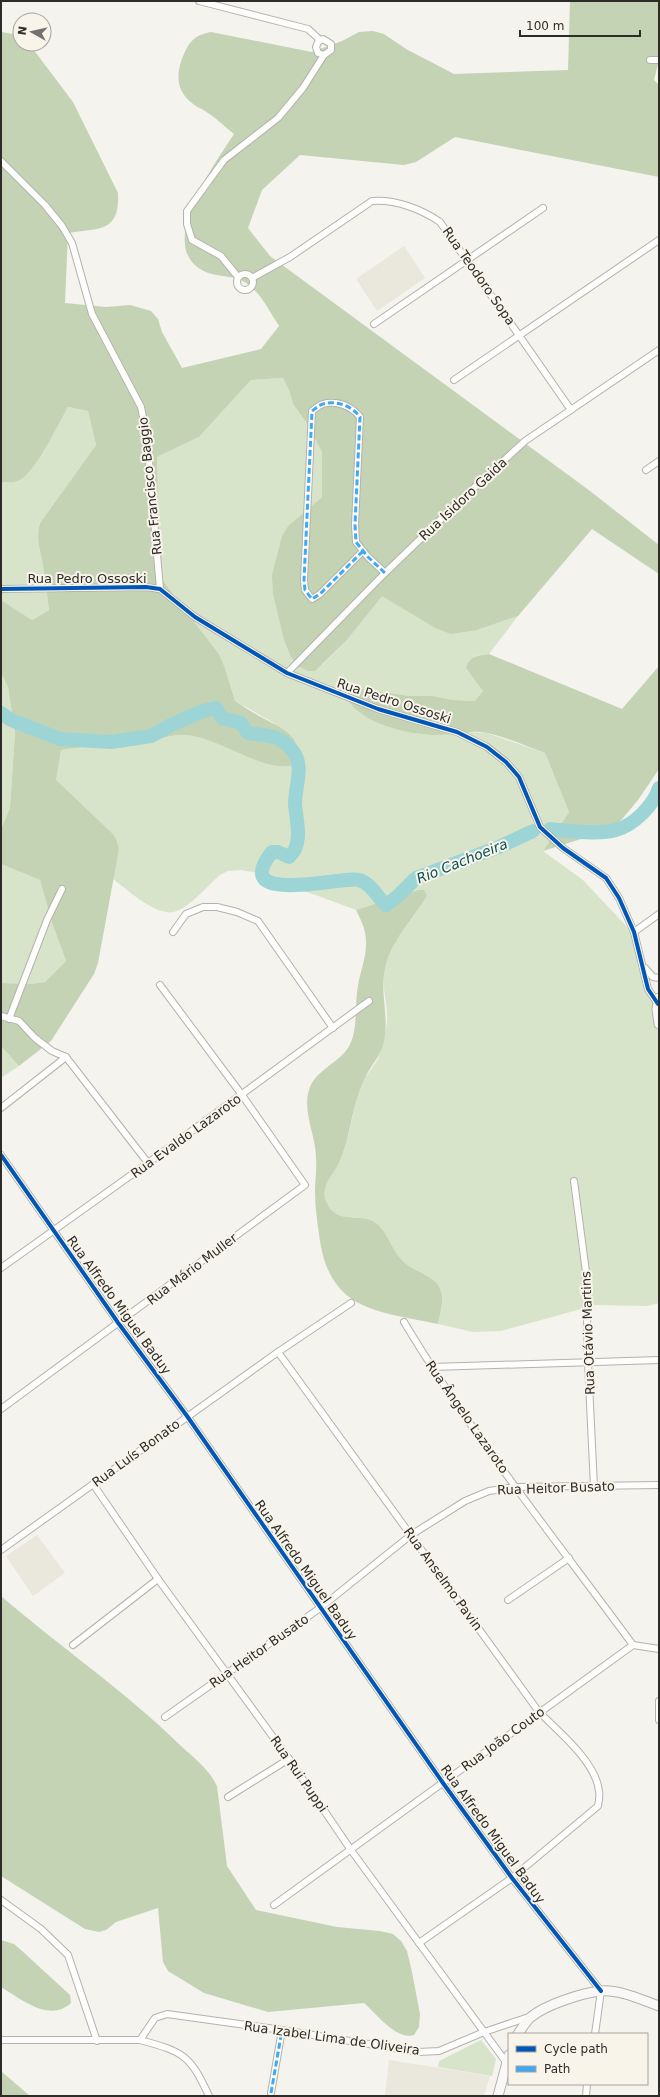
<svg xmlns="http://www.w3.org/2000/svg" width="660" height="2097" font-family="'DejaVu Sans',sans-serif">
<rect width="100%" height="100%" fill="#f4f3ee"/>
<g fill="#eae7dc">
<polygon points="404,246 425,278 377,311 356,279"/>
<polygon points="37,1535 65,1573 33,1596 6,1556"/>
<polygon points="389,2060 490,2076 484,2096 385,2096"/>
</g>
<g fill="#d8e4ca">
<path d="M283,378L289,390L293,404L306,422L322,452V497L288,526L273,594L279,611L322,665L347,640L382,595L435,628L477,630L518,616L489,654L475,656L479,683L483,691L476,701L453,700L433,696H410L356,688L347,693L388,727L421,734L440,735L467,732L487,733L545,753L569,812L543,851L583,880L628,928L636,943L659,1016V1303L648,1306L596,1305L501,1331L473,1332L438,1324C440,1314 444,1301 441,1291C436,1274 413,1272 402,1260C391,1249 387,1229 373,1221C356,1213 336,1225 326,1201C320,1186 332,1175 339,1163C342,1156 345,1147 347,1140C352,1121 355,1102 362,1084C366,1074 375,1066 379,1056C382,1046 387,1031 387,1020C388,1005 382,990 384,975C387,945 412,920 427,896L418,890L356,910L253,872L240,870L228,871L220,875C207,886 193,904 177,911C158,919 128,890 113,879L119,849L112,833L55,780L61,750C75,748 90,746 104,745C114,744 125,748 134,746C151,743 167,734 185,735C218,737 260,771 290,766L274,723L235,701L225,668L219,654L160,577L157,457L199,437L251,380Z"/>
<path d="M68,407L88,411L96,445L40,523C36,538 39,546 42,560C45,577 47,594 49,610L32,620L1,600V482L52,434Z"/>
<polygon points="1,673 8,687 15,733 10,808 1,829"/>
<polygon points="1,864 40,880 52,923 66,961 45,982 31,984 1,983"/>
<polygon points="1,1046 19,1066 1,1078"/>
<polygon points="481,2040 496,2059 492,2076 438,2067 439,2061"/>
</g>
<g fill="#c4d3b4">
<path d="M570,1H659V60L654,80L659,85V177L455,137L416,162L404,165L300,155L262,190L248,228L270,256L590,491L659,545V574L592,529L518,616L477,630L451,634L435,628L382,596L347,640L315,671H308L298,666L291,657L284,640L273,594L272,575L282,536L288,526L322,497V452L306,422L293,404L289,390L283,378L251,380L199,437L157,457L160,577L219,654L225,668L235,701C243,706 250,711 259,716C279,727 311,738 290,766C260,771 218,737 185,735C167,734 151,743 134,746C125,748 114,744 104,745C90,746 75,748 61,750L56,780L112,833L116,839L119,849L98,963L94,974L51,1041L19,1066L1,1046V983L31,984L45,982L66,961L52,923L40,880L1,864V829L10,808L15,733L8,687L1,673V600L32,620L49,610C47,594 45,577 42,560C39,546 36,538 40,523L96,445L88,411L68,407C57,426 40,463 24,477C17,483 10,482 1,482V32L13,34L20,39V44L30,45L73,102L118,193C120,233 99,228 68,233L65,303L106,307L130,305L151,311L158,319L162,332L182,368L261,349L279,326C267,308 257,284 235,278C224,276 209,275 200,269C157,242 216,162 234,134C224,126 215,117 205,111C201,108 196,107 192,103C175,90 176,72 184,54C190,40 196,35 211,32L312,52L342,41L359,32L373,31L384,34L406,49L454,74L568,70Z"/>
<path d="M489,654L622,709L659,666V769L638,800L618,824L597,834L543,851L569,812L545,753C526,746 506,737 487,733C470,729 454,735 438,735C411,735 369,726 351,704C348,702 348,696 347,693L356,688L410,696H433L453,700L475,701L483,691L466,668C470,655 478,656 489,654Z"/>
<path d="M418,890H424L427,896C412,920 387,945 384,975C381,997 389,1019 384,1041C382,1054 372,1064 366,1076C356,1095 352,1119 347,1140C345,1147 342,1156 339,1163C333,1175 320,1186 326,1201C336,1225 356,1213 373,1221C387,1229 391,1249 402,1260C412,1272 436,1274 441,1291C444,1301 440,1314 438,1324C374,1311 328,1310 319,1234C317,1220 315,1206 315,1192C315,1180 317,1169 316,1158C316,1135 301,1110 310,1087C317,1070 338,1063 348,1048C359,1031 354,1005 358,986C360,972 367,956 366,941C366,930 361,920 356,910Z"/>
<path d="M1,1596C60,1647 125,1691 181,1746C194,1758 209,1769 217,1786L227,1866L256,1910L337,1927L380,1931L393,1934L401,1941L407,1951L412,1972L420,2014L419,2027L414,2035C395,2040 377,2014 364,2003L268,2012L204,1993L168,1971L163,1962L158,1908L116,1922L106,1930L99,1932L85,1929L1,1876Z"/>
<path d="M1,1940L14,1944L21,1950L70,1995L71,2003C49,2023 21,1999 1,1987Z"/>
<polygon points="1,2071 30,2096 1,2096"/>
</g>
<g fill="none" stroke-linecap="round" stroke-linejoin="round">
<g stroke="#9dd4d6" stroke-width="14">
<path d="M1,713L11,720L60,739L111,742L151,736L173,724L203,711L216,708L222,718L241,723L248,733C265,736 280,734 292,750C305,765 295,786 295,804C296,820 304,844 289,857L278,852H272C227,908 346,875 359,880C372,884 377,897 386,905L398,896L416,878L499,847L533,831"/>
<path d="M550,829C568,831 599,835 616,830C633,826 654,805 659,788"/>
</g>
<defs>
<g id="street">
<polyline points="199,1 308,29 320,40"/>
<polyline points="650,60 659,60"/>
<polyline points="1,161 45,205 62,226 72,243 92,314 141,407 147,437 160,589"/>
<circle cx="245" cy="282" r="8"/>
<polyline points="238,277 221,256 192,240 187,224 187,211 224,160 278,118 303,88 324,55 331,50 331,44 323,39 318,42 316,47 318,53 324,55"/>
<path d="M252,278L290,257L372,201C395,199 421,209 440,222L571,410"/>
<polyline points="374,324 543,208"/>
<polyline points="454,380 659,240"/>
<polyline points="646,470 659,461"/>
<path d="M363,551L320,594L312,599L305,590L304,580L312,411C315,409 319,405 323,404C336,400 352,406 360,417L355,525L356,542L368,557L385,573"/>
<polyline points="1,589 146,587 160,589 195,617 287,673 378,709 457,732 487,747 506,762 519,777 540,827 563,848 606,878 619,898 634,932 648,989 658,1004"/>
<polyline points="287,673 385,573 466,495 525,441 659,350"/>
<polyline points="173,932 186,914 203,907 217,907 237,912 258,921 333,1028"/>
<polyline points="634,932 659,914"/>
<polyline points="645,968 653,977 659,978"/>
<polyline points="1,1016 19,1021 35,1038 52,1051 66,1057 148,1163"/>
<polyline points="9,1019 47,920 62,889"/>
<polyline points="1,1108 66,1057"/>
<polyline points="1,1155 119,1324 187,1416 443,1783 512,1878 601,1991 595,2034"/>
<polyline points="574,1181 586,1272 588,1362 594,1487"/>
<polyline points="1,1268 148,1163 369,1001"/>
<path d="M404,1322C472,1435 555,1539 633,1645"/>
<path d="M278,1352L539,1712C559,1732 596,1762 599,1791C600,1796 599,1801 598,1806L512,1878L419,1943"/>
<polyline points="432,1367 659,1360"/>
<polyline points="1,1409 305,1185 242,1095 160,985"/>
<polyline points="93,1484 158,1579 289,1759 351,1850 506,2062"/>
<polyline points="1,1550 278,1352 351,1303"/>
<polyline points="508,1600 569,1558"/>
<polyline points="73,1645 158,1579"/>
<polyline points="659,1701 659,1720"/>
<polyline points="165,1717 320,1608 411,1535 465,1501 489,1491 516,1487 659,1485"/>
<polyline points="228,1797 289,1759"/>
<polyline points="1,1900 41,1929 68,1955 97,2041"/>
<polyline points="274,1905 633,1645 659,1649"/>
<path d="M1,2040H140C184,2052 190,2055 209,2096"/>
<polyline points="140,2040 155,2018 167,2014 282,2030 418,2052 439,2051 484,2032 529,2017"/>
<polyline points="271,2093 282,2030"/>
<polyline points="586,2096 587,2084"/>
</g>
<g id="secondary">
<polyline points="659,998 657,1009 659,1024"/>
<path d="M518,2034C522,2028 526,2021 531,2017C545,2005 582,1993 600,1991C619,1989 642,2000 659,2006"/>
<polyline points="498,2096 509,2055"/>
</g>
</defs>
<use href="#street" stroke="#b3b2ae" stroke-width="8"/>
<use href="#secondary" stroke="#b3b2ae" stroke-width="11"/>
<use href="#street" stroke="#fdfdfc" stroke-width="6"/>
<use href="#secondary" stroke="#f9f8f6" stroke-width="9"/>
<g stroke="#3fa9f5" stroke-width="3" stroke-dasharray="6 3" stroke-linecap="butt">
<path d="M363,551L320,594L312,599L305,590L304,580L312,411C315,409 319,405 323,404C336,400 352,406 360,417L355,525L356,542L368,557L385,573"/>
<polyline points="271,2093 282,2030"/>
</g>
<defs>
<g id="cycleway">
<polyline points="1,589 146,587 160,589 195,617 287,673 378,709 457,732 487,747 506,762 519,777 540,827 563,848 606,878 619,898 634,932 648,989 658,1004"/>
<polyline points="1,1155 119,1324 187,1416 443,1783 512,1878 601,1991"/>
</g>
</defs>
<use href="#cycleway" stroke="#f8f4ea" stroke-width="6"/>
<use href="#cycleway" stroke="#0057b8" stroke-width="4"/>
</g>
<g text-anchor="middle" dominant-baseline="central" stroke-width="4" stroke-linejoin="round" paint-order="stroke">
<g font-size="13" fill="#2e2c29" stroke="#f8f4ea">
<text transform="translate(479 276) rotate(55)">Rua Teodoro Sopa</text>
<text transform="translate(150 486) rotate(-96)">Rua Francisco Baggio</text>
<text transform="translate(463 499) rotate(-43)">Rua Isidoro Gaida</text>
<text x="87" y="578">Rua Pedro Ossoski</text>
<text transform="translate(394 701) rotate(18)">Rua Pedro Ossoski</text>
<text transform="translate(186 1136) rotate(-36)">Rua Evaldo Lazaroto</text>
<text transform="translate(192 1269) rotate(-37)">Rua Mário Muller</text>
<text transform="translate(119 1305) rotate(54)">Rua Alfredo Miguel Baduy</text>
<text transform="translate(588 1333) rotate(-92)">Rua Otávio Martins</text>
<text transform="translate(467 1417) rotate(55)">Rua Ângelo Lazaroto</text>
<text transform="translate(136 1453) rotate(-36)">Rua Luís Bonato</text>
<text transform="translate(556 1488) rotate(-2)">Rua Heitor Busato</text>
<text transform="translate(306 1570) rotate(55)">Rua Alfredo Miguel Baduy</text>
<text transform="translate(443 1579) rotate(54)">Rua Anselmo Pavin</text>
<text transform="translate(259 1651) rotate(-35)">Rua Heitor Busato</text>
<text transform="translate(503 1739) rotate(-36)">Rua João Couto</text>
<text transform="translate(299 1774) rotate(55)">Rua Rui Puppi</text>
<text transform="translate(493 1834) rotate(54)">Rua Alfredo Miguel Baduy</text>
<text transform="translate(332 2038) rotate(8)">Rua Izabel Lima de Oliveira</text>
</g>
<g font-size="14" font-style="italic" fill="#075054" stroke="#f8f4ea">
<text transform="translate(462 861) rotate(-22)">Rio Cachoeira</text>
</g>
</g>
<rect width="660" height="2097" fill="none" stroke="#2e2c29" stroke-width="4"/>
<rect x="508" y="2033" width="140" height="52" fill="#f8f4ea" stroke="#a7a49d"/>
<rect x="516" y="2046" width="20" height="6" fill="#0057b8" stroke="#a7a49d"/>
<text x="544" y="2053" font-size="12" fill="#2e2c29">Cycle path</text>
<rect x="516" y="2066" width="20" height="6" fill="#3fa9f5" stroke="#a7a49d"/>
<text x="544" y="2073" font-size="12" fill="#2e2c29">Path</text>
<g transform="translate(32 32) rotate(278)"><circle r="19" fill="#f8f4ea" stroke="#a7a49d"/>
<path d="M0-3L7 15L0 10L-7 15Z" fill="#73726e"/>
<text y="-6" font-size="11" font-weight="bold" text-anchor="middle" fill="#2e2c29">N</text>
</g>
<path d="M520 30v6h120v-6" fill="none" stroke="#2e2c29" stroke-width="2"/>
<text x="526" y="30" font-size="12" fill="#2e2c29" stroke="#f8f4ea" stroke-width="3" paint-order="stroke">100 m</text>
</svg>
